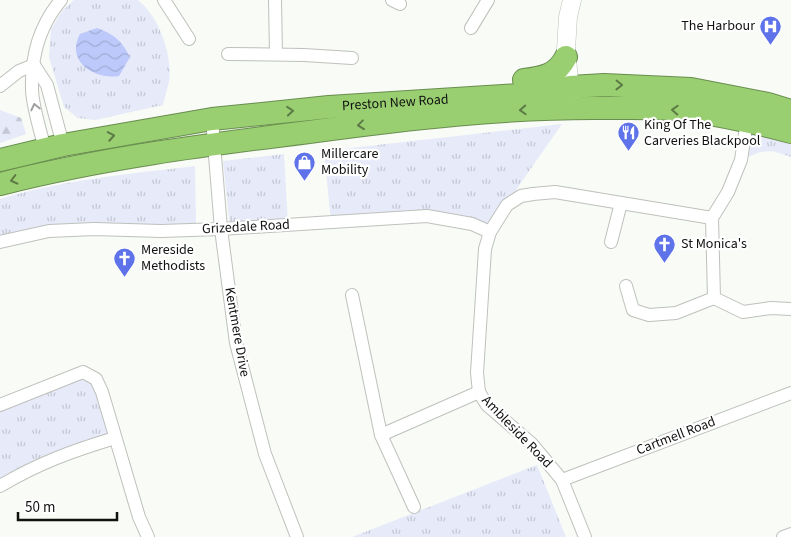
<svg xmlns="http://www.w3.org/2000/svg" width="791" height="537" font-family="'Source Sans 3',sans-serif">
<defs>
<pattern id="grass-tufts" width="24" height="20" patternUnits="userSpaceOnUse" patternTransform="scale(1.25)"><rect width="24" height="20" fill="#e6eaf9"/><path d="M3 7l-1-3M5 7V3M7 7l1-3M15 17l-1-3M17 17v-4M19 17l1-3" fill="none" stroke="#c4c8d4"/></pattern>
<pattern id="forest-firs" width="22" height="20" patternUnits="userSpaceOnUse" patternTransform="scale(1.25)"><rect width="22" height="20" fill="#e6eaf9"/><path d="M5 1l3.5 6h-7zM16 11l3.5 6h-7z" fill="#c4c8d4"/></pattern>
<pattern id="water-waves" width="16" height="10" patternUnits="userSpaceOnUse" patternTransform="scale(1.25)"><rect width="16" height="10" fill="#bcc9fa"/><path d="M0 5q4-4 8 0t8 0" fill="none" stroke="#a1acd5"/></pattern>
</defs>
<rect width="100%" height="100%" fill="#f8fbf6"/>
<g fill="url(#grass-tufts)">
<path d="M74,0H138C159,17 173,55 169,82C167,89 165,97 163,105L95,120L78,118L64,107L49,57L51,29L62,11Z"/>
<path d="M747,121L791,132V157C767,148 764,150 741,160Z"/>
<polygon points="562,124 520,184 490,232 427,216 331,222 324,151"/>
<polygon points="284,154 288,225 230,228 223,161"/>
<path d="M195,166L196,230L94,229L0,242V199C63,180 129,174 195,166Z"/>
<polygon points="83,372 96,379 115,437 0,486 0,405"/>
<polygon points="537,465 566,537 352,537"/>
</g>
<polygon fill="url(#forest-firs)" points="0,110 21,118 26,134 0,143"/>
<path fill="url(#water-waves)" d="M97,28C115,35 121,40 130,57L119,76C94,80 65,61 80,34Z"/>
<g fill="none" stroke-linecap="round" stroke-linejoin="round">
<defs>
<g id="street">
<polyline points="164,0 189,39"/>
<polyline points="275,0 276,54"/>
<polyline points="392,0 400,4"/>
<polyline points="471,28 488,0"/>
<polyline points="228,54 304,55 352,58"/>
<polyline points="34,65 47,85 63,145"/>
<polyline points="0,86 19,71 34,65"/>
<polyline points="212,119 221,229 236,343 265,454 297,537"/>
<polyline points="747,121 741,160 728,192 712,218 714,298 743,312 771,308 791,309"/>
<path d="M45,149C41,133 32,105 32,89C31,56 40,25 61,0"/>
<polyline points="0,242 49,231 94,229 161,231 221,229 427,216 472,224 490,232"/>
<polyline points="611,242 621,203"/>
<polyline points="626,286 633,310 649,315 676,313 714,298"/>
<polyline points="352,295 381,435 414,507"/>
<polyline points="0,405 83,372 96,379 102,392 139,517 148,537"/>
<polyline points="381,435 479,392"/>
<polyline points="562,480 791,393"/>
<path d="M0,486C39,463 72,451 115,438"/>
<polyline points="585,537 562,480 532,444 487,405 479,392 477,373 485,249 490,232 507,205 521,196 533,194 555,192 712,218"/>
<polyline points="783,537 791,534"/>
</g>
<polyline id="secondary" points="571,99 566,50 568,17 572,0"/>
<g id="highway">
<path d="M524,80C543,78 557,75 566,57"/>
<path id="s1" d="M0,160L63,145L212,119L329,107L519,95L570,87L604,85L691,89L768,104L791,111"/>
<path d="M0,184C102,158 205,145 309,132C406,119 506,107 605,108C631,108 659,107 685,110C721,115 757,123 791,132"/>
</g>
</defs>
<use href="#street" stroke="#bec1bc" stroke-width="14"/>
<use href="#secondary" stroke="#bec1bc" stroke-width="19"/>
<use href="#highway" stroke="#698d4f" stroke-width="24"/>
<use href="#street" stroke="#fff" stroke-width="12"/>
<use href="#secondary" stroke="#fff" stroke-width="18"/>
<use href="#highway" stroke="#99cf71" stroke-width="22"/>
</g>
<defs><path id="oneway-chevron" d="M-2-3.5L2.5 0L-2 3.5" fill="none" stroke-width="1.6" stroke-linecap="round" stroke-linejoin="round" transform="scale(1.25)"/></defs>
<g stroke="#5c7a45">
<use href="#oneway-chevron" transform="translate(619 85) rotate(1)"/>
<use href="#oneway-chevron" transform="translate(523 110) rotate(177)"/>
<use href="#oneway-chevron" transform="translate(675 110) rotate(-177)"/>
<use href="#oneway-chevron" transform="translate(290 111) rotate(-5)"/>
<use href="#oneway-chevron" transform="translate(361 125) rotate(173)"/>
<use href="#oneway-chevron" transform="translate(111 136) rotate(-10)"/>
<use href="#oneway-chevron" transform="translate(14 180) rotate(166)"/>
</g>
<use stroke="#a0a09f" href="#oneway-chevron" transform="translate(35 107) rotate(-103)"/>
<defs>
<symbol id="hospital-pin" viewBox="-11 -11 22 30"><path d="M0 17L-7.5 6A9.5 9.5 0 1 1 7.5 6Z" fill="#5e72ea" stroke="#fff"/><path d="M-5-5h3v3.5h4V-5h3V5h-3V1.5h-4V5h-3Z" fill="#fff"/></symbol>
<symbol id="restaurant-pin" viewBox="-11 -11 22 30"><path d="M0 17L-7.5 6A9.5 9.5 0 1 1 7.5 6Z" fill="#5e72ea" stroke="#fff"/><path d="M-5-6h1v4h1v-4h1v4h1v-4h1v5L-1.5 .5V6h-2V.5L-5-1ZM5-6V6H3V1.5H1.5Q1.5-4 5-6Z" fill="#fff"/></symbol>
<symbol id="shop-pin" viewBox="-11 -11 22 30"><path d="M0 17L-7.5 6A9.5 9.5 0 1 1 7.5 6Z" fill="#5e72ea" stroke="#fff"/><path d="M-5-2.5h2.3a2.7 3.5 0 0 1 5.4 0H5L5.5 6h-11ZM-1.5-2.5h3a1.5 2.3 0 0 0-3 0Z" fill="#fff"/></symbol>
<symbol id="church-pin" viewBox="-11 -11 22 30"><path d="M0 17L-7.5 6A9.5 9.5 0 1 1 7.5 6Z" fill="#5e72ea" stroke="#fff"/><path d="M-1.2-6h2.4v3.5h3.3v2.4h-3.3V6h-2.4V-.1h-3.3v-2.4h3.3Z" fill="#fff"/></symbol>
</defs>
<g fill-rule="evenodd">
<use href="#hospital-pin" x="758" y="14" width="25" height="34"/>
<use href="#restaurant-pin" x="616" y="120" width="25" height="34"/>
<use href="#shop-pin" x="292" y="150" width="25" height="34"/>
<use href="#church-pin" x="652" y="232" width="25" height="34"/>
<use href="#church-pin" x="112" y="246" width="25" height="34"/>
</g>
<g text-anchor="middle" dominant-baseline="central" stroke-width="4.5" stroke-linejoin="round" paint-order="stroke">
<g font-size="14" fill="#111210" stroke="#fff" text-anchor="start">
<text x="755" y="26" text-anchor="end">The Harbour</text>
<text x="644" y="125">King Of The<tspan x="644" dy="16">Carveries Blackpool</tspan></text>
<text x="321" y="154">Millercare<tspan x="321" dy="16">Mobility</tspan></text>
<text x="681" y="244">St Monica's</text>
<text x="141" y="250">Mereside<tspan x="141" dy="16">Methodists</tspan></text>
</g>
<g font-size="14" fill="#111210" stroke="#fff">
<text stroke="none"><textPath href="#s1" startOffset="400">Preston New Road</textPath></text>
<text transform="translate(246 227) rotate(-3)">Grizedale Road</text>
<text transform="translate(237 332) rotate(80)">Kentmere Drive</text>
<text transform="translate(517 432) rotate(46)">Ambleside Road</text>
<text transform="translate(676 436) rotate(-21)">Cartmell Road</text>
</g>
</g>
<path d="M18 512v8h99v-8" fill="none" stroke="#111210" stroke-width="2.5"/>
<text x="25" y="512" font-size="15" fill="#111210" stroke="#ffffff" stroke-width="4" paint-order="stroke">50 m</text>
</svg>
